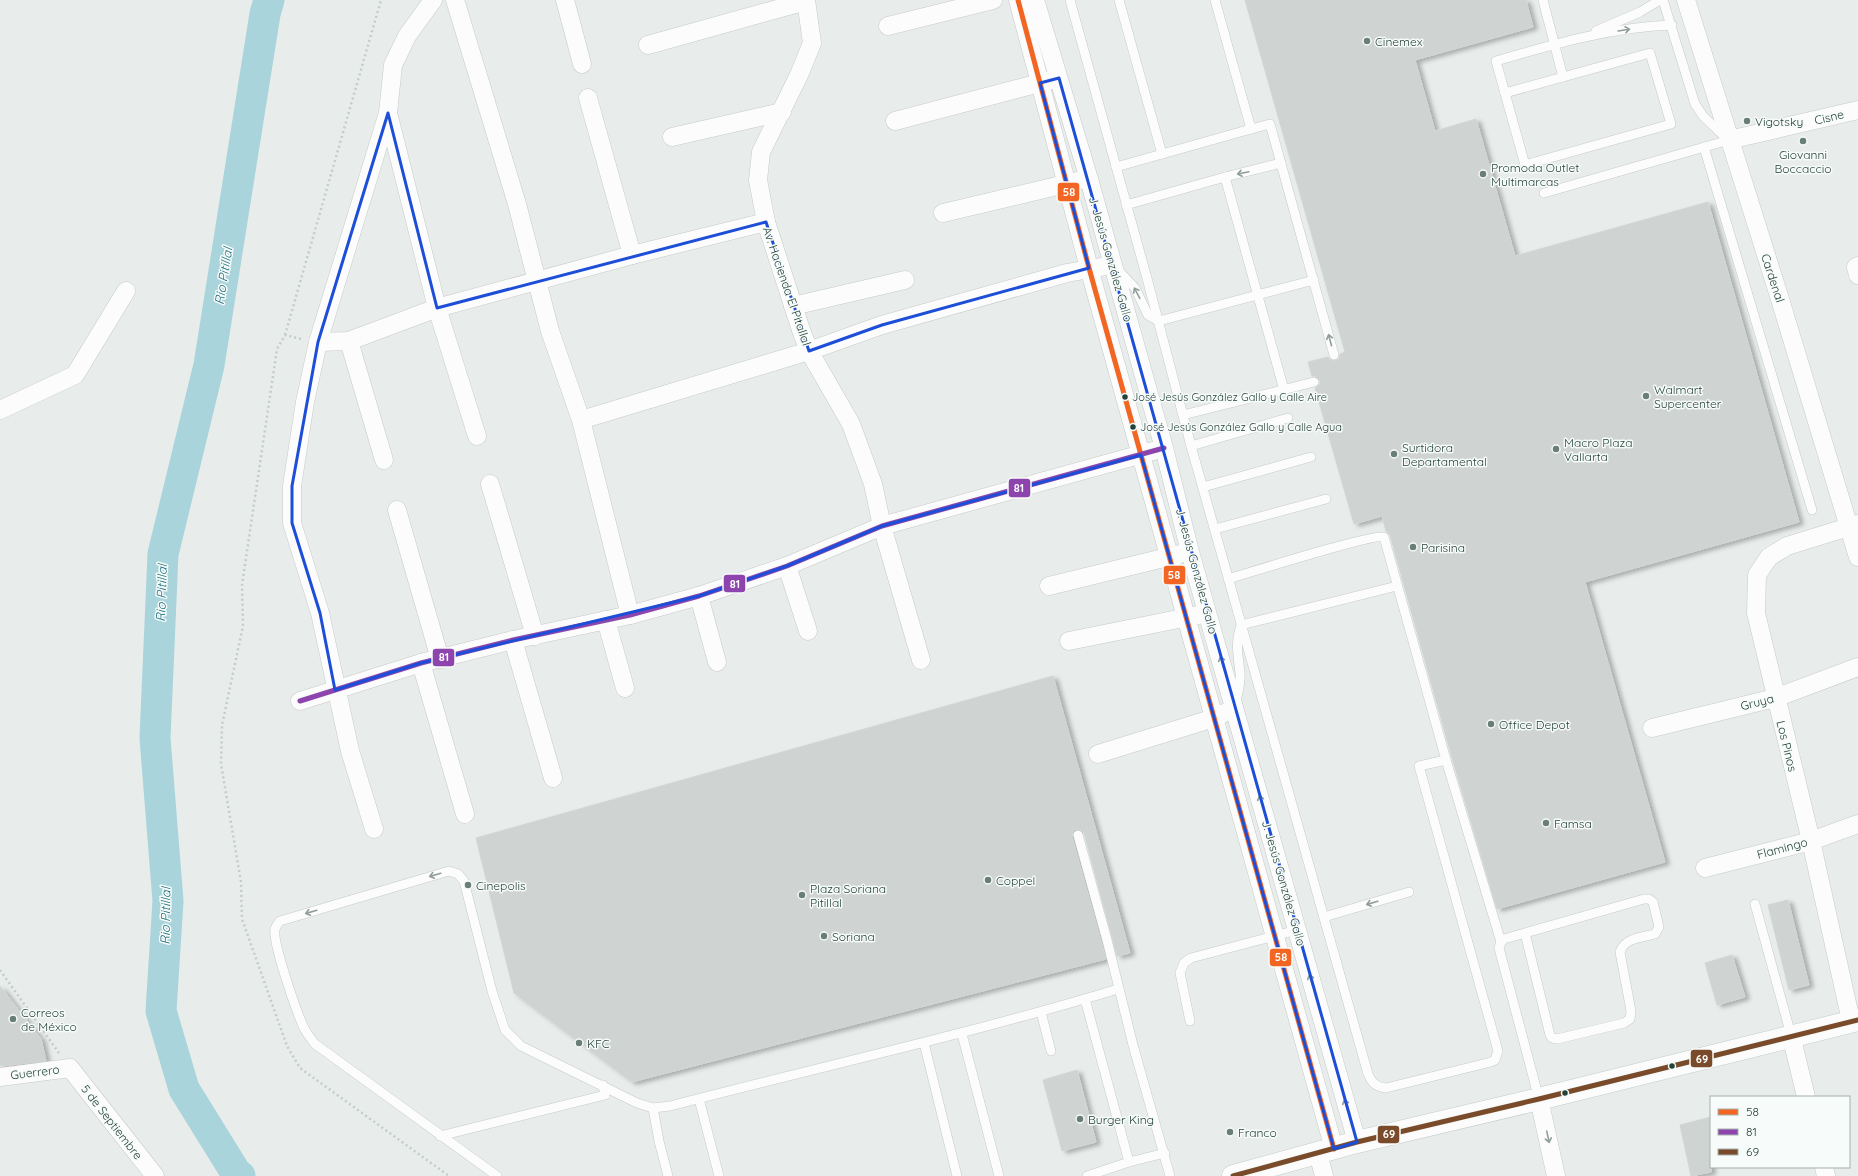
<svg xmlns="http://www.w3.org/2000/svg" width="1858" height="1176" font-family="Quicksand,sans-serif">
<defs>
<filter id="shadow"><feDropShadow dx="4.5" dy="2.5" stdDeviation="2" flood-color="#0004"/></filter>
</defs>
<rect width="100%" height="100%" fill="#e8edeb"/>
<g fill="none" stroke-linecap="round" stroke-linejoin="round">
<polyline stroke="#a9d4db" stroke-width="31" points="240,1176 236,1173 184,1089 161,1011 168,901 155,738 163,554 209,365 265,14 269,0"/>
</g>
<g fill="#cfd4d2" stroke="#d1d6d4" filter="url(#shadow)">
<polygon points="1245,0 1526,0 1533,27 1415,60 1435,131 1476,119 1515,256 1708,202 1799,522 1585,582 1665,862 1497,909 1452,758 1390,535 1386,531 1382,516 1354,524 1315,388 1320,384 1320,380 1316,376 1312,376 1308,362 1328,357 1330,360 1335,361 1339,359 1340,354 1345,352"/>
<polygon points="1053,676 1130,953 1117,956 1084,833 1082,830 1077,829 1073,831 1072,837 1106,959 632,1082 514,993 476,838"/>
<polygon points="1788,900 1809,985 1789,990 1768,905"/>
<polygon points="1732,955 1745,997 1717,1005 1705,963"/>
<polygon points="0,986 41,1039 46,1061 0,1066"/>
<polygon points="1077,1070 1096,1142 1062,1151 1043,1080"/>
<polygon points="1711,1117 1711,1172 1691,1176 1680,1125"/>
</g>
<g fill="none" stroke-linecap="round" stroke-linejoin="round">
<defs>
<g id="lane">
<path d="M1070,0L1148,282L1191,446L1368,1074C1372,1083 1376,1087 1386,1088L1491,1062L1495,1060L1498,1051L1419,766L1446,760L1384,537C1375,533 1248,573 1228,579"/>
<polyline points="1119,0 1162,154"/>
<polyline points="1215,0 1251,129 1270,124 1334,355"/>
<path d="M1543,0L1563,77L1650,53L1671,124L1525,165L1496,61C1554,44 1612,27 1672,25"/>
<polyline points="1663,0 1695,104 1703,116 1725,137"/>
<polyline points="1596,31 1640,12 1660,0"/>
<polyline points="1505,93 1563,77"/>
<polyline points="1704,147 1812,510"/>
<polyline points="1116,167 1251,129"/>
<polyline points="1225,177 1284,390"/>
<polyline points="1544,193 1729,140"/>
<polyline points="1126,205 1225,177 1281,163"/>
<polyline points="1117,269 1135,288 1148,315 1159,321 1314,280"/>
<polyline points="1183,415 1314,382"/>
<polyline points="1191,446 1288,418"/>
<polyline points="1203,487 1311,457"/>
<polyline points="1215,529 1326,499"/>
<path d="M1236,701C1238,692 1241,682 1240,673C1238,654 1235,644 1241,625L1397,586"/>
<polyline points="1446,760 1501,942"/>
<polyline points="1078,835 1107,940 1133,1045 1170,1176"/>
<polyline points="1755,904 1791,1035"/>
<polyline points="1324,917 1409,892"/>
<path d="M1525,933L1550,1035L1552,1038L1557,1039L1624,1023L1630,1019L1631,1011L1620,952C1624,938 1643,937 1655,934L1659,927L1653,902L1649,899H1644L1504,939L1501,942L1499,948L1539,1099"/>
<polyline points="1085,999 1129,1162 1087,1176"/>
<polyline points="1041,1012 1051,1051"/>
<polyline points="1190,1021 1180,973 1184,963 1191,958 1297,930"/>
<polyline points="962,1034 999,1176"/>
<polyline points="924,1043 957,1176"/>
<polyline points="699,1099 719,1176"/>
<polyline points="653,1108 659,1141 668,1176"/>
<polyline points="440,1136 605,1095 603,1085"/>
<polyline points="1129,1162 1165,1153"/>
<path d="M497,1176L315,1044C311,1039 307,1034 304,1028C297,1013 272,942 275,929C276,926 278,923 280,921L449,871L458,874L464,881L492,991L505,1030L521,1046L637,1103L653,1108L670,1106C819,1067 970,1034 1118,989"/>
</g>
<g id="street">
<polyline points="433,0 407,36 393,65 388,113 437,308 477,436"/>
<polyline points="455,0 517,204 550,331 581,420 630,615"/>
<polyline points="565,0 582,64"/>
<polyline points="806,0 812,43 799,75 761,152 758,180 766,222 801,330 809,351 851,424 873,484 882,526 921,660"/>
<polyline points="1018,0 1089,268 1334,1149"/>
<polyline points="1035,0 1089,179 1164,448 1190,552 1357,1142"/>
<polyline points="1686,0 1779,296 1858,557"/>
<polyline points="888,26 993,0"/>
<polyline points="648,45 806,1"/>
<polyline points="588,98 632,255"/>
<polyline points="895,121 1051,80"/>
<polyline points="672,137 782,112"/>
<polyline points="1729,140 1858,110"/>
<polyline points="943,213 1078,181"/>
<polyline points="1858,266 1856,267 1858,275"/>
<polyline points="793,306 905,280"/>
<polyline points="349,341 384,460"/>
<polyline points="318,342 349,341 437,308 632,255 766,222"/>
<polyline points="0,410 75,375 126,291"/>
<polyline points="581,420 809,351 882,325 1067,273 1101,267"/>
<polyline points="490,484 535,636"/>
<polyline points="397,510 440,659"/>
<polyline points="787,566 808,631"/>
<polyline points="1049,586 1180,554"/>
<polyline points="699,596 717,662"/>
<polyline points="606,620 625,688"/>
<polyline points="513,640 553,778"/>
<polyline points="1069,641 1198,615"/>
<polyline points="421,663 465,814"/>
<polyline points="300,701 421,663 513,640 630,615 699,596 787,566 882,526 1153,451"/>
<polyline points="1652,728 1775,698 1858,667"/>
<polyline points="1098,754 1214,718 1224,713"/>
<polyline points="374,829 350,751 320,613 292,523 292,486 305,402 318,342 388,113"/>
<polyline points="1705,868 1811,841 1858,824"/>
<polyline points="1851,1021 1811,841 1756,613 1757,575 1769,557 1787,546 1858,524"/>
<polyline points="1791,1035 1806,1097"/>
<polyline points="0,1077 70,1068 155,1176"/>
<polyline points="1539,1099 1556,1176"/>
<polyline points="1318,1153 1324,1176"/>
<polyline points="1824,1167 1826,1176"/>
</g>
<polyline id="secondary" points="1233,1176 1357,1142 1539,1099 1858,1020"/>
</defs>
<use href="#lane" stroke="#c5cac8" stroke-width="10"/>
<use href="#street" stroke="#c5cac8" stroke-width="19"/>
<use href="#secondary" stroke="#c3cbc8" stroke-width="23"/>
<g stroke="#c3ccca" stroke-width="2.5" stroke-dasharray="2 3" stroke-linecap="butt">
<polyline points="285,335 381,0"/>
<polyline points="301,339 285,335 277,349 242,585 243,626 222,725 221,764 241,882 242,919 287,1046 300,1068 449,1176"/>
<polyline points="0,970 59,1053"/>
</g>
<use href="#lane" stroke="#fcfcfc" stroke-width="9"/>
<use href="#street" stroke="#fcfcfc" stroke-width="18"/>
<use href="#secondary" stroke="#fcfcfc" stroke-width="22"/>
<defs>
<polyline id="bus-1" points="1018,0 1089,268 1334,1149"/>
<polyline id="bus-2" points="300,701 421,663 513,640 630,615 699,596 787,566 882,526 1164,448"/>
<polyline id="bus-3" points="1233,1176 1357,1142 1539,1099 1858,1020"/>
</defs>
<use href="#bus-1" stroke="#f7fbf9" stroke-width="8"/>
<use href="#bus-2" stroke="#f7fbf9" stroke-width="8"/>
<use href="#bus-3" stroke="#f7fbf9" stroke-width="8"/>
<use href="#bus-1" stroke="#f26522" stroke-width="5"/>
<use href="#bus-2" stroke="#8e44ad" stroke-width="5"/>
<use href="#bus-3" stroke="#7a4b2a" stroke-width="5"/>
</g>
<defs><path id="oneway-shaft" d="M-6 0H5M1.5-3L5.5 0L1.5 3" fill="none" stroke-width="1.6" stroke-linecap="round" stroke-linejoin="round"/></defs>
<g stroke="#909f9b">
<use href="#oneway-shaft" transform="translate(1624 30) rotate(-9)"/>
<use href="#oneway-shaft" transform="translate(1243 173) rotate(168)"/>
<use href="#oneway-shaft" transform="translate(1137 293) rotate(-118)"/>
<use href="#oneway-shaft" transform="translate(1330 340) rotate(-105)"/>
<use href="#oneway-shaft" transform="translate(1222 662) rotate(-106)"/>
<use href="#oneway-shaft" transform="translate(1261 801) rotate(-106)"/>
<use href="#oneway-shaft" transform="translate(435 875) rotate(164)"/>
<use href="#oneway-shaft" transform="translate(1372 903) rotate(164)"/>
<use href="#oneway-shaft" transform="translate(311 912) rotate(164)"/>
<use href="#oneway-shaft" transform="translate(1311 980) rotate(-106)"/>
<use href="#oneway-shaft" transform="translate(1346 1105) rotate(-106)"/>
<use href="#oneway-shaft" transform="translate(1548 1137) rotate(78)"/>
</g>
<path fill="none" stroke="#1d4ed8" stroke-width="3" stroke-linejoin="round" d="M1059,78L1357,1142L1334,1149L1141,455L882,526L787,566L699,596L421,663L335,690L320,613L292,523V486L318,342L388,113L437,308L766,222L809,351L882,325L1089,268L1040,83Z"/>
<g fill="#697e78" stroke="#f7fbf9" stroke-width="1.5">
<circle cx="1367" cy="41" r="4"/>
<circle cx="1747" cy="121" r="4"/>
<circle cx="1803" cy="141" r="4"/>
<circle cx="1483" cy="174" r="4"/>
<circle cx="1646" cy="396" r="4"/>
<circle cx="1556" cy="449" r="4"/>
<circle cx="1394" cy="454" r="4"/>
<circle cx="1413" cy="547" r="4"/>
<circle cx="1491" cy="724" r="4"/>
<circle cx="1546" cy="823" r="4"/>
<circle cx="988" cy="880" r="4"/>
<circle cx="468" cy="885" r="4"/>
<circle cx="802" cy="895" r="4"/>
<circle cx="824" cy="936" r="4"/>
<circle cx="13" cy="1019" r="4"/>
<circle cx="579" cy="1043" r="4"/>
<circle cx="1080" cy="1119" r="4"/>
<circle cx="1230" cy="1132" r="4"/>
</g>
<g fill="#24423a" stroke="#f7fbf9" stroke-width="1.5">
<circle cx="1125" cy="397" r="3.5"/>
<circle cx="1133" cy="427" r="3.5"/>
<circle cx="1672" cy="1066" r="3.5"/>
<circle cx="1565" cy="1093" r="3.5"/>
</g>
<g text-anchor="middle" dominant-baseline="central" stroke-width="3" stroke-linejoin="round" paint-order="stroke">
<g font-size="11" fill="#24423a" stroke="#f7fbf9" text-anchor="start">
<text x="1132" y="397">José Jesús González Gallo y Calle Aire</text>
<text x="1140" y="427">José Jesús González Gallo y Calle Agua</text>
</g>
<g font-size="12" fill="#24423a" stroke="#f7fbf9" text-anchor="start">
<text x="1375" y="41">Cinemex</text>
<text x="1755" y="121">Vigotsky</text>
<text x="1803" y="154" text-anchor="middle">Giovanni<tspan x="1803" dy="14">Boccaccio</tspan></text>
<text x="1491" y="167">Promoda Outlet<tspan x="1491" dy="14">Multimarcas</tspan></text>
<text x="1654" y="389">Walmart<tspan x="1654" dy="14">Supercenter</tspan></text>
<text x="1564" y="442">Macro Plaza<tspan x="1564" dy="14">Vallarta</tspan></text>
<text x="1402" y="447">Surtidora<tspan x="1402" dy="14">Departamental</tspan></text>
<text x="1421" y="547">Parisina</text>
<text x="1499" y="724">Office Depot</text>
<text x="1554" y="823">Famsa</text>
<text x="996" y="880">Coppel</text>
<text x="476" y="885">Cinepolis</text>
<text x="810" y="888">Plaza Soriana<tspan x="810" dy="14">Pitillal</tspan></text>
<text x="832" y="936">Soriana</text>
<text x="21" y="1012">Correos<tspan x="21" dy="14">de México</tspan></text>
<text x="587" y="1043">KFC</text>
<text x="1088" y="1119">Burger King</text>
<text x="1238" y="1132">Franco</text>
</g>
<g font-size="12" fill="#24423a" stroke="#f7fbf9">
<text transform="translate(1829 117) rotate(-13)">Cisne</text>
<text transform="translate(1111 259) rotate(74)">J. Jesús González Gallo</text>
<text transform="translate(1773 278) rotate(72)">Cardenal</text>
<text transform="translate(787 286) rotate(71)">Av. Hacienda El Pitallal</text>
<text transform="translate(1197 571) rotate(75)">J. Jesús González Gallo</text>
<text transform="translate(1757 702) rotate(-14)">Gruya</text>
<text transform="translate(1787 746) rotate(76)">Los Pinos</text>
<text transform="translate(1782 848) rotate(-15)">Flamingo</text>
<text transform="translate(1284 883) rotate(74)">J. Jesús González Gallo</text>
<text transform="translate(35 1072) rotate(-7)">Guerrero</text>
<text transform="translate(112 1122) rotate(52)">5 de Septiembre</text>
</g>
<g font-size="13" font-style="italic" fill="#1c6f80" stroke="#f7fbf9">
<text transform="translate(223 276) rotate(-81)">Rio Pitillal</text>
<text transform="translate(161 593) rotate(-88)">Rio Pitillal</text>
<text transform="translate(165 916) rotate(-89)">Rio Pitillal</text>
</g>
</g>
<g stroke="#f7fbf9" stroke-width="1.5">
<rect x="1057" y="182" width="23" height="20" rx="4" fill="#f26522"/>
<rect x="1008" y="478" width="23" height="20" rx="4" fill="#8e44ad"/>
<rect x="1163" y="565" width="23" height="20" rx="4" fill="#f26522"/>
<rect x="723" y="574" width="23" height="19" rx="4" fill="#8e44ad"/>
<rect x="432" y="648" width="23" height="19" rx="4" fill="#8e44ad"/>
<rect x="1269" y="948" width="23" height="19" rx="4" fill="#f26522"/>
<rect x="1690" y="1049" width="23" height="19" rx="4" fill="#7a4b2a"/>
<rect x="1377" y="1125" width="23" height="19" rx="4" fill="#7a4b2a"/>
</g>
<g font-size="11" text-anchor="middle" font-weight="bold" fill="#fff">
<text x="1069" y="196">58</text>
<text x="1019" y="492">81</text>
<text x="1174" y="579">58</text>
<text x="735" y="588">81</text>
<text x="444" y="661">81</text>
<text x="1281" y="961">58</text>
<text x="1702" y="1063">69</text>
<text x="1389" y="1138">69</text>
</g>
<rect x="1710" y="1096" width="140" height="72" fill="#f7fbf9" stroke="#a3b1ad"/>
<rect x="1718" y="1109" width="20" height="6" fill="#f26522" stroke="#a3b1ad"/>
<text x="1746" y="1116" font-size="12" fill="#24423a">58</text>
<rect x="1718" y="1129" width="20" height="6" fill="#8e44ad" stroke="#a3b1ad"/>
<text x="1746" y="1136" font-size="12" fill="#24423a">81</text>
<rect x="1718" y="1149" width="20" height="6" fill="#7a4b2a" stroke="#a3b1ad"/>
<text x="1746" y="1156" font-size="12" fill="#24423a">69</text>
</svg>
